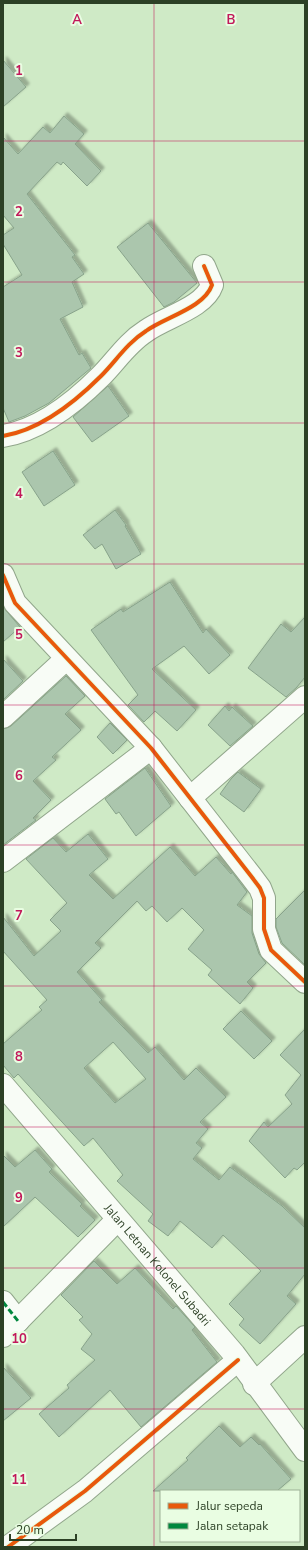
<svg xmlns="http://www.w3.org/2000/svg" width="308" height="1550" font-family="'Nunito Sans',sans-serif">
<defs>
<filter id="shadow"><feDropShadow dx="3.5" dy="-3.5" stdDeviation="1" flood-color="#0004"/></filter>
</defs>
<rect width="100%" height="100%" fill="#cfeac6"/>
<g fill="#abc6ad" stroke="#88a38b" fill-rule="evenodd" filter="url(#shadow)">
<polygon points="3,60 26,87 3,107"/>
<polygon points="64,116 84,134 75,144 101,171 87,186 63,162 61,165 57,162 27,194 75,255 72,257 84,274 72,282 83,307 60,319 79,355 82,353 91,368 49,403 25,416 9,422 3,408 3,287 22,275 3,244 3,235 14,228 3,215 3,137 18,154 43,127 50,133"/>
<polygon points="148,223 197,283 174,302 164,307 117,247"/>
<polygon points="108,386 129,416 92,442 73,417"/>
<polygon points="53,451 75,485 44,506 22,472"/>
<polygon points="115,510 126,525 125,526 141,554 116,569 102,544 95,549 83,535"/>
<polygon points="170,582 203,633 206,629 230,655 209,674 184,646 152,669 196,710 177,731 155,711 144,722 128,705 138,695 91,630 121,609 123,612"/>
<polygon points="3,607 20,627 3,642"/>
<polygon points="305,617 305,677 297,687 286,697 248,668 281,624 291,632"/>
<polygon points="3,659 23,681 3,700"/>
<polygon points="66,676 85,696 65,714 81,730 52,757 56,760 33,781 51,800 33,818 36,820 3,845 3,729 11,726"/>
<polygon points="225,706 229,711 232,707 253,726 230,746 208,725"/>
<polygon points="110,723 127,740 113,754 97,737"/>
<polygon points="145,768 171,806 136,836 119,812 116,814 105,799"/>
<polygon points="238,772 261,789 244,812 220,794 231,779"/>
<path d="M88,834L108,859L89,875L113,899L170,847L195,876L216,857L231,874L232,872L247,892L237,905L252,916V933L259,954L266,963L247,982L253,988L240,1004L208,975L212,970L188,949L204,930L182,908L167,922L152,906L146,911L137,901L95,943L101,948L77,972L102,1000L99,1002L148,1053L155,1047L184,1080L196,1068L226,1097L200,1122L208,1129L196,1143L202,1148L193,1159L219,1180L230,1167L282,1206L305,1228V1274L287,1296L296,1304L260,1344L239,1325L244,1319L229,1304L261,1271L223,1235L212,1248L180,1221L168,1236L148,1221L153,1214L117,1181L123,1175L93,1138L84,1146L18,1074L14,1078L3,1065V1044L42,1010L39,1007L47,1000L3,951V917L34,956L61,931L50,920L67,903L26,859L53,838L66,852ZM113,1042L146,1079L115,1103L84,1068Z"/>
<polygon points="305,890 305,965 282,943 276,927 276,919"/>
<polygon points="241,1011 272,1041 254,1059 223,1029"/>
<polygon points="305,1029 305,1162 297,1170 294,1168 285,1178 249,1141 264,1122 268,1127 292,1104 285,1095 301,1075 280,1055"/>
<polygon points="35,1150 52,1169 49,1172 82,1204 80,1206 95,1220 78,1237 35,1197 3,1227 3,1155 15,1167"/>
<polygon points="94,1261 117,1284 135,1268 173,1309 176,1306 195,1327 192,1330 217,1362 141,1427 110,1390 59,1437 39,1414 69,1388 67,1385 95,1360 81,1349 92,1334 79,1320 83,1317 61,1295"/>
<polygon points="3,1367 31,1398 3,1421"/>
<polygon points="219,1426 240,1447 251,1437 259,1445 260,1444 291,1479 277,1491 153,1491 188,1460 186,1458"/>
</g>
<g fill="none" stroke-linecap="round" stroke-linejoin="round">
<defs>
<g id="minor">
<path d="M3,436C40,430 75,402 101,376C116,361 127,343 146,331C165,317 204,308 212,285L204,266"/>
<polyline points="3,575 15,603 151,748 251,876 260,888 264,898 264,929 271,950 305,982"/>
<polyline points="3,717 66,659"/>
<polyline points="190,798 305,697"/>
<polyline points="3,861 151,748"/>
<polyline points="3,1302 18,1321"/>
<polyline points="3,1336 117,1220"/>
<polyline points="254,1384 305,1337"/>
<polyline points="8,1547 85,1491 238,1360"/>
</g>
<g id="major">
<path id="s1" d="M3,1085L234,1354L305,1450"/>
</g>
</defs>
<use href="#minor" stroke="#91a68b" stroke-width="24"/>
<use href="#major" stroke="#91a68b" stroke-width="24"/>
<use href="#minor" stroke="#f8fcf6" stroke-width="22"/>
<use href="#major" stroke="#f8fcf6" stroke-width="22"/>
<polyline stroke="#00873e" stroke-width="3" stroke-dasharray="6 3" stroke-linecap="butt" points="3,1302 18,1321"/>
<defs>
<g id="cycleway">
<path d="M3,436C40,430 75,402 101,376C116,361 127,343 146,331C165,317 204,308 212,285L204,266"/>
<polyline points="3,575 15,603 151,748 251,876 260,888 264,898 264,929 271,950 305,982"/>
<polyline points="8,1547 85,1491 238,1360"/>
</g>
</defs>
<use href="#cycleway" stroke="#e9fde2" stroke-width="6"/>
<use href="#cycleway" stroke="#e8590c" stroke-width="4"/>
</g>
<path fill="none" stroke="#c2185b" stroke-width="1" stroke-opacity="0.55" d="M154,3V1547M3,141H305M3,282H305M3,423H305M3,564H305M3,705H305M3,845H305M3,986H305M3,1127H305M3,1268H305M3,1409H305"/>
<g text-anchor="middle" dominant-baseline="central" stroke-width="4" stroke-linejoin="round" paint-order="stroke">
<g font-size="12" fill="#2c4025" stroke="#e9fde2">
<text stroke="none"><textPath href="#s1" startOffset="237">Jalan Letnan Kolonel Subadri</textPath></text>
</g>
</g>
<g font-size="13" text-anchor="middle" font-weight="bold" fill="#c2185b" stroke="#e9fde2" stroke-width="4" stroke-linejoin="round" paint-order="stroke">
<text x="77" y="24">A</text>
<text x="231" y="24">B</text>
<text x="19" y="75">1</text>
<text x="19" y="216">2</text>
<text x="19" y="357">3</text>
<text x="19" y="498">4</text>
<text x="19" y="639">5</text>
<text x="19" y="780">6</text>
<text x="19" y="920">7</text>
<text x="19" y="1061">8</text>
<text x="19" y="1202">9</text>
<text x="19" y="1343">10</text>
<text x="19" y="1484">11</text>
</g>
<rect width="308" height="1550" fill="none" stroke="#2c4025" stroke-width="8"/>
<rect x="160" y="1490" width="140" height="52" fill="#e9fde2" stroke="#9db196"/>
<rect x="168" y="1503" width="20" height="6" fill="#e8590c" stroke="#9db196"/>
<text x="196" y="1510" font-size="12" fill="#2c4025">Jalur sepeda</text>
<rect x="168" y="1523" width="20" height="6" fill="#00873e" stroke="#9db196"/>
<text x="196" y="1530" font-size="12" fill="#2c4025">Jalan setapak</text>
<path d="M10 1534v6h66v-6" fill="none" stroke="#2c4025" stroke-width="2"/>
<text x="16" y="1534" font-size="12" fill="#2c4025" stroke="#e9fde2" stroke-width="3" paint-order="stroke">20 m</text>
</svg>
